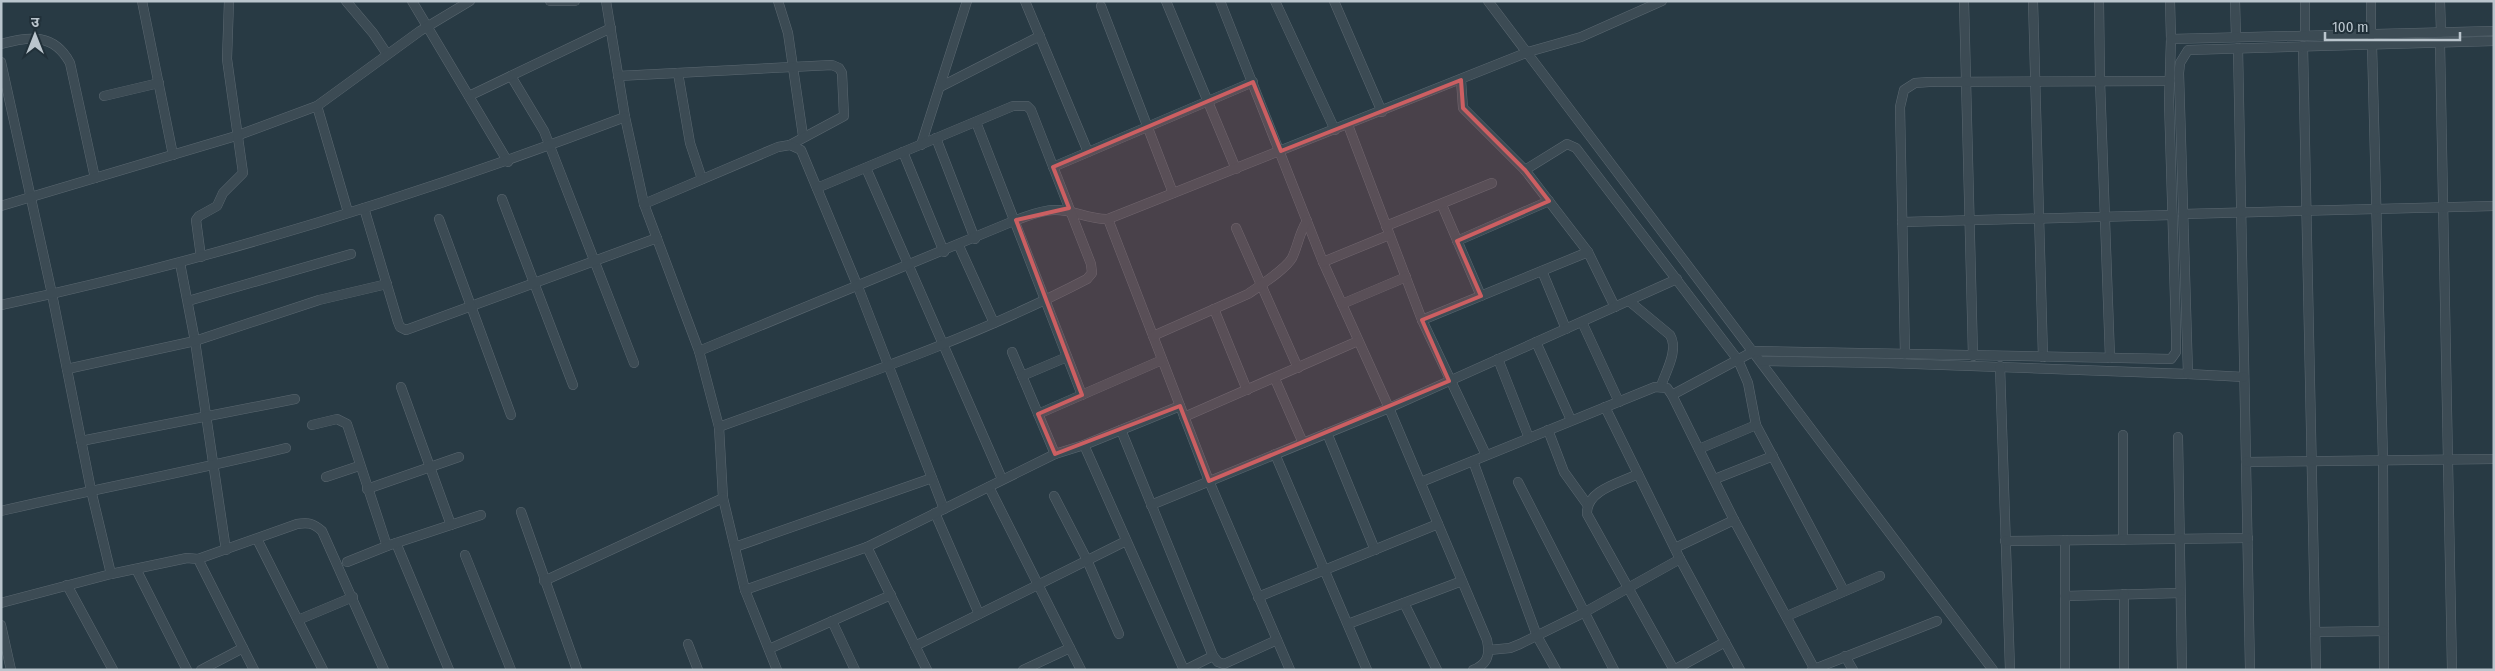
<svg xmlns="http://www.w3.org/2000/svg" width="2495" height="671" font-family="'Fira Sans Condensed','Noto Sans Devanagari',sans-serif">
<rect width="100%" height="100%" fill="#283a44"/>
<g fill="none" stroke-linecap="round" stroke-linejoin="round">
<defs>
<g id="minor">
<polyline points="142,1 173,155"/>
<polyline points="346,1 373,33 387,54"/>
<polyline points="412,1 508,162"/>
<polyline points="550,1 575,1"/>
<polyline points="606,1 625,117 644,204 699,351 719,427 723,498 745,590 777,670"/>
<polyline points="778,1 788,33 803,136"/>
<polyline points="1025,1 1088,152"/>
<polyline points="1166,1 1236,169"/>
<path d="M1220,1L1323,262L1389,408L1487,640C1490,655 1488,664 1473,670"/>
<polyline points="1275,1 1335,130"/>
<polyline points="1334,1 1382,112"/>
<polyline points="1488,1 1993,670"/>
<polyline points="1964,1 1973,356"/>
<polyline points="2033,1 2043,357"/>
<polyline points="2099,1 2100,81 2110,358"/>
<polyline points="2170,1 2171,39"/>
<polyline points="2235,1 2236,37"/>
<polyline points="2305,1 2305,36"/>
<polyline points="2371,1 2371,35"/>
<polyline points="2440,1 2441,32"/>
<polyline points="1101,6 1173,193"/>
<polyline points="2440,43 2452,670"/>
<path d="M1,44C29,36 54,33 70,63L95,178"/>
<polyline points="2372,45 2383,460 2384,670"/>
<polyline points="2303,46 2316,670"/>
<polyline points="2238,48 2250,670"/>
<polyline points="1,62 52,294 91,490 111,574"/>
<polyline points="678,73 690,143 702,179"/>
<polyline points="511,76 544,131 634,363"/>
<polyline points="618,76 832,65 839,68 842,73 844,116 790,145"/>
<polyline points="1461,80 1463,108 1525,170 1588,252 1615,307"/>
<polyline points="940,87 1040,36"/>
<polyline points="104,96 159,83"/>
<polyline points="469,96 611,28"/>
<polyline points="317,106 348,212"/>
<polyline points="976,122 1082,395"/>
<polyline points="1348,125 1422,320 1486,455"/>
<polyline points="936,138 975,239"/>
<polyline points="921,145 967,1"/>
<polyline points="903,152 944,252"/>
<polyline points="1053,167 1253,82"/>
<polyline points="866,168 1002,479"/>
<polyline points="1525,170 1567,144 1576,148 1738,360 1748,383 1756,425 1844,591"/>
<polyline points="502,199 573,385"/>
<polyline points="644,204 778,147 790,145 801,150 858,287 944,509"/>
<polyline points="1442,205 1481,296"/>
<polyline points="1,206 236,136 317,106 420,31 470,1"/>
<polyline points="364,208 398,322 400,327 406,330 657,238"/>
<polyline points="2183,214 2494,206"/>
<polyline points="439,219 511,415"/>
<polyline points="1108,219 1209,481 1290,670"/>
<polyline points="1902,222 2172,215"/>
<polyline points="1386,226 1492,183"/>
<polyline points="1236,228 1298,368"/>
<polyline points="1457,241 1549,201"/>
<polyline points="959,246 994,323"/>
<polyline points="201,257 196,220 199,216 217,206 223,193 243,173 227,59 229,1"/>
<polyline points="1323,262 1389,235"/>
<polyline points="180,263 195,341 226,550"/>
<polyline points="1542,271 1566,329"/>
<polyline points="188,301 351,254"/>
<path d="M1629,301L1670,335C1679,350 1666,371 1661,386"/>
<polyline points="1342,304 1406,277"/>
<path d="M1,305C214,260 422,194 625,117"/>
<polyline points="1214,309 1247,390"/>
<polyline points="1422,320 1588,252"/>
<polyline points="1582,322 1619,402"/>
<path d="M1153,336L1248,294C1259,286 1285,270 1292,258C1298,246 1299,233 1307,221"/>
<polyline points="1536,342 1571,420"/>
<path d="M699,351L1016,220C1028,216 1041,210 1054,210C1072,209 1089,220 1108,219L1528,52L1581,37L1662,1"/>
<polyline points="1012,352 1055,454"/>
<polyline points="1905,354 1900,107 1904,90 1915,83 1929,82 2170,81"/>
<polyline points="1498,359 1529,438"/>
<polyline points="1761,361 1887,363 2188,374 2179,73 2180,63 2188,50 2494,41"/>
<polyline points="2000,366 2010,670"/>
<polyline points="67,369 195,341 319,300 387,284"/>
<polyline points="2188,374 2244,377"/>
<polyline points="1022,376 1067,357"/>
<polyline points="1275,379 1303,443"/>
<polyline points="401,387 451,525"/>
<polyline points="1672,395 1754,351 2171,359 2176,352 2176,332 2169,101 2171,39 2494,31"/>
<polyline points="1605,407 1680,559 1740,670"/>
<polyline points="1038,414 1162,360"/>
<polyline points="1184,417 1358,341"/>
<polyline points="312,425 337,419 347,424 387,546"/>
<path d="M719,427C843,382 970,340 1087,279L1092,273L1091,264L1031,110L1027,106H1013L817,188"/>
<polyline points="1121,430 1213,656 1218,662 1224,664 1277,640"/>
<polyline points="1548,430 1564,472 1587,504"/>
<polyline points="1327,433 1375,550"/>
<polyline points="2123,435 2123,540"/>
<polyline points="2178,437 2182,670"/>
<polyline points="81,441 295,399"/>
<polyline points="1084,445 1184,670"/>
<polyline points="1699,449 1756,425"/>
<polyline points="1275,454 1367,670"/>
<polyline points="1473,461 1537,636 1556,670"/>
<polyline points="2246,462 2494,459"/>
<path d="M1638,474C1620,483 1586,490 1587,514L1674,670"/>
<polyline points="326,477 359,466"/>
<polyline points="1715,479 1773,456"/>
<polyline points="1421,482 1655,387 1667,388 1672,395 1734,520 1815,670"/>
<polyline points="1518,482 1614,670"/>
<polyline points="989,487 1081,670"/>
<polyline points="367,489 459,457"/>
<polyline points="1054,496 1087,560 1119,634"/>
<polyline points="1151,505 1389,408 1677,279"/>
<path d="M1,511C96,489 192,471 286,448"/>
<polyline points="521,512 577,670"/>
<polyline points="935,513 979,614"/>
<polyline points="257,539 323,670"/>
<polyline points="2005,541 2248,538"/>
<polyline points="396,543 449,670"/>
<polyline points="735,547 932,478"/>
<polyline points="867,547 927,670"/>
<polyline points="1675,548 1734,520"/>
<polyline points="465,555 511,670"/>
<path d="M198,559L297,524C308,522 313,523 322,531L384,670"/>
<polyline points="347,562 387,546 481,515"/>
<polyline points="136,569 187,670"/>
<polyline points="544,581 723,498"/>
<polyline points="67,585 113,670"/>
<polyline points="745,590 867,547 1055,454 1084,445 1180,406"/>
<polyline points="2065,596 2180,593"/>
<polyline points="1258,597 1438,524"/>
<polyline points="1,603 111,574 187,558 198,559 254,670"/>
<polyline points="1404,603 1437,670"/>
<polyline points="1787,616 1880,576"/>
<polyline points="298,620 353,597"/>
<polyline points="832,621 855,670"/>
<polyline points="1348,624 1462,581"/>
<polyline points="1,625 11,670"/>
<polyline points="2315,632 2384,631"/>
<polyline points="688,644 698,670"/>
<polyline points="915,646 1126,541"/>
<polyline points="769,649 891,595"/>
<polyline points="1489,650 1510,648 1520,644 1585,612 1680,559"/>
<polyline points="1845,656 1853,670"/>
<polyline points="201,670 243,648"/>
<polyline points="1023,670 1070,648"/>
<polyline points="1185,670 1213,656"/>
<polyline points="1674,670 1725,642"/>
<polyline points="1812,670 1937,621"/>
<polyline points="2065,670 2065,540"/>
<polyline points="2124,670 2124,594"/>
</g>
</defs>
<use href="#minor" stroke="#5b6871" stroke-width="10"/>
<use href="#minor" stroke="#3c4b54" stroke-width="9"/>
</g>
<path fill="#cc5f62" fill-opacity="0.2" stroke="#cc5f62" stroke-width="4" stroke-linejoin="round" d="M1461,80L1463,108L1525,170L1549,201L1457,241L1481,296L1422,320L1449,381L1209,481L1180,406L1055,454L1038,414L1082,395L1016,220L1069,208L1053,167L1253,82L1281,151Z"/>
<rect width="2495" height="671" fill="none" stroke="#bac5cd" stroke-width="5"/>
<g transform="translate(35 35)" stroke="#213039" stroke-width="4" paint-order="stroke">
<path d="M0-4L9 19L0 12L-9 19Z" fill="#bac5cd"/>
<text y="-8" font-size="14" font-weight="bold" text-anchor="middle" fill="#bac5cd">उ</text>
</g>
<path d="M2325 32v8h135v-8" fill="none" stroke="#bac5cd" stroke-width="2.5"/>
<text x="2332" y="32" font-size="15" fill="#bac5cd" stroke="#213039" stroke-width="4" paint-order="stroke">100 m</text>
</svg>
